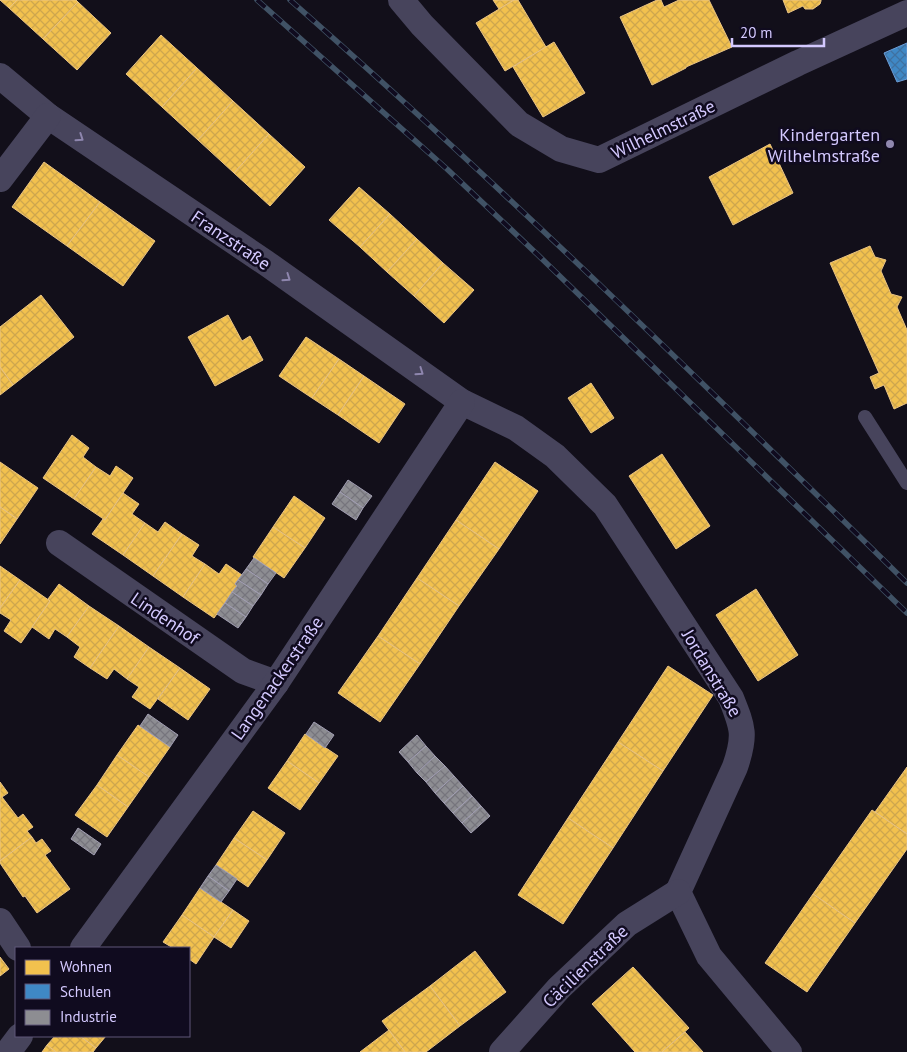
<svg xmlns="http://www.w3.org/2000/svg" width="907" height="1052" font-family="'PT Sans',sans-serif">
<defs>
<pattern id="homes-cross-hatch" width="8" height="8" patternUnits="userSpaceOnUse" patternTransform="scale(1.25)"><rect width="8" height="8" fill="#f2c14e"/><path d="M0 0l8 8M0 8l8-8" fill="none" stroke="#cea64e"/></pattern>
<pattern id="schools-cross-hatch" width="8" height="8" patternUnits="userSpaceOnUse" patternTransform="scale(1.25)"><rect width="8" height="8" fill="#3f88c5"/><path d="M0 0l8 8M0 8l8-8" fill="none" stroke="#3f71a1"/></pattern>
<pattern id="industry-cross-hatch" width="8" height="8" patternUnits="userSpaceOnUse" patternTransform="scale(1.25)"><rect width="8" height="8" fill="#8d8d92"/><path d="M0 0l8 8M0 8l8-8" fill="none" stroke="#76757d"/></pattern>
</defs>
<rect width="100%" height="100%" fill="#120f1a"/>
<g fill="url(#homes-cross-hatch)" stroke="#e9c383">
<polygon points="0,0 17,0 9,8"/>
<polygon points="17,0 76,0 78,2 43,39 9,8"/>
<polygon points="493,0 514,0 499,9"/>
<polygon points="514,0 518,0 546,47 505,71 476,23"/>
<polygon points="657,0 661,0 664,7 679,0 709,0 732,47 686,67 686,68 652,85 620,17"/>
<polygon points="783,0 821,0 821,1 820,4 813,9 805,9 803,6 788,13"/>
<polygon points="78,2 111,33 77,70 43,39"/>
<polygon points="161,35 197,68 162,107 126,74"/>
<polygon points="554,42 585,93 543,117 513,67"/>
<polygon points="197,68 233,101 198,140 162,107"/>
<polygon points="233,101 269,134 234,173 198,140"/>
<polygon points="269,134 305,167 270,206 234,173"/>
<polygon points="770,144 793,193 733,225 709,177"/>
<polygon points="44,162 100,202 67,246 12,207"/>
<polygon points="359,187 390,214 360,247 329,220"/>
<polygon points="100,202 155,241 123,286 67,246"/>
<polygon points="390,214 417,239 387,272 360,247"/>
<polygon points="417,239 443,263 414,296 387,272"/>
<polygon points="870,246 875,257 886,260 881,271 891,294 902,297 897,307 907,330 907,403 894,409 884,385 875,389 870,377 879,373 830,263"/>
<polygon points="443,263 474,290 444,323 414,296"/>
<polygon points="41,295 74,337 13,385 0,367 0,327"/>
<polygon points="228,315 242,341 250,336 263,360 215,386 188,337"/>
<polygon points="306,337 339,359 312,398 279,376"/>
<polygon points="339,359 364,376 338,415 312,398"/>
<polygon points="0,367 13,385 0,395"/>
<polygon points="364,376 405,404 379,443 338,415"/>
<polygon points="591,383 614,418 591,433 568,398"/>
<polygon points="72,435 89,448 83,457 96,467 74,499 43,478"/>
<polygon points="662,454 710,526 676,549 629,476"/>
<polygon points="0,462 38,488 17,519 0,507"/>
<polygon points="495,462 538,491 499,549 456,520"/>
<polygon points="116,466 133,478 105,520 74,499 96,467 110,476"/>
<polygon points="123,493 139,504 132,514 145,523 123,555 92,534 103,519 105,520"/>
<polygon points="294,496 325,518 305,548 273,527"/>
<polygon points="0,507 17,519 0,544"/>
<polygon points="456,520 499,549 459,606 417,578"/>
<polygon points="165,522 182,534 153,576 123,555 145,523 158,532"/>
<polygon points="273,527 305,548 284,578 253,557"/>
<polygon points="182,534 199,545 192,556 205,564 183,597 153,576"/>
<polygon points="205,564 219,574 226,564 242,575 235,584 237,586 214,618 183,597"/>
<polygon points="0,566 20,580 0,608"/>
<polygon points="417,578 459,606 420,664 378,636"/>
<polygon points="20,580 50,601 21,643 4,631 11,620 0,613 0,608"/>
<polygon points="59,584 89,606 67,637 55,629 49,639 32,627 50,601 48,599"/>
<polygon points="756,589 798,655 758,681 716,615"/>
<polygon points="89,606 119,626 90,668 74,657 80,647 67,637"/>
<polygon points="119,626 149,647 127,679 114,669 107,679 90,668"/>
<polygon points="378,636 420,664 380,722 338,693"/>
<polygon points="149,647 180,668 150,709 132,697 139,687 127,679"/>
<polygon points="668,666 713,695 663,771 618,742"/>
<polygon points="180,668 210,689 188,720 158,699"/>
<polygon points="138,725 170,747 149,777 117,755"/>
<polygon points="305,734 338,756 319,783 287,761"/>
<polygon points="618,742 663,771 613,848 568,818"/>
<polygon points="117,755 149,777 128,807 97,785"/>
<polygon points="287,761 319,783 300,810 268,788"/>
<polygon points="907,767 907,834 875,812"/>
<polygon points="0,782 8,793 2,797 18,818 23,814 33,827 27,831 32,837 0,861"/>
<polygon points="97,785 128,807 107,837 75,815"/>
<polygon points="872,810 907,834 907,849 855,923 813,894"/>
<polygon points="253,811 285,833 267,860 234,838"/>
<polygon points="568,818 613,848 563,924 518,895"/>
<polygon points="32,837 36,843 42,839 51,851 45,855 70,889 37,913 25,896 23,897 0,863 0,861"/>
<polygon points="234,838 267,860 248,887 216,865"/>
<polygon points="200,888 233,910 214,937 182,915"/>
<polygon points="813,894 855,923 807,992 765,963"/>
<polygon points="233,910 249,921 231,948 214,937"/>
<polygon points="182,915 214,937 196,964 189,959 189,948 173,948 163,942"/>
<polygon points="475,951 506,992 460,1026 430,986"/>
<polygon points="0,957 9,969 0,976"/>
<polygon points="633,967 689,1028 662,1052 635,1052 592,1004"/>
<polygon points="430,986 460,1026 426,1052 405,1052 382,1021"/>
<polygon points="389,1030 405,1052 360,1052"/>
<polygon points="685,1032 703,1052 662,1052"/>
<polygon points="55,1036 80,1036 96,1048 93,1052 56,1052 47,1045"/>
<polygon points="80,1036 106,1036 96,1048"/>
<polygon points="47,1045 56,1052 42,1052"/>
</g>
<polygon fill="url(#schools-cross-hatch)" stroke="#6c9cd6" points="907,43 907,79 897,82 884,53"/>
<g fill="url(#industry-cross-hatch)" stroke="#a29fb3">
<polygon points="348,480 372,496 363,508 340,492"/>
<polygon points="340,492 363,508 356,520 332,504"/>
<polygon points="254,558 276,573 268,584 246,569"/>
<polygon points="246,569 268,584 261,595 238,580"/>
<polygon points="238,580 261,595 253,606 232,592 237,586 235,584"/>
<polygon points="232,592 253,606 246,617 225,603"/>
<polygon points="225,603 246,617 238,628 217,614"/>
<polygon points="148,714 178,735 170,747 140,726"/>
<polygon points="314,722 334,735 325,748 306,734"/>
<polygon points="417,735 426,746 408,762 399,752"/>
<polygon points="426,746 435,756 417,773 408,762"/>
<polygon points="435,756 445,766 426,782 417,773"/>
<polygon points="445,766 454,776 435,793 426,782"/>
<polygon points="454,776 463,786 444,803 435,793"/>
<polygon points="463,786 472,796 453,813 444,803"/>
<polygon points="472,796 481,806 462,823 453,813"/>
<polygon points="481,806 490,816 471,833 462,823"/>
<polygon points="78,828 101,844 94,855 71,839"/>
<polygon points="216,865 237,879 229,891 208,876"/>
<polygon points="208,876 229,891 221,902 200,888"/>
</g>
<g fill="none" stroke-linecap="round" stroke-linejoin="round">
<polyline stroke="#47445c" stroke-width="14" points="865,417 907,483"/>
<g stroke="#47445c" stroke-width="26">
<polyline points="401,0 422,25 519,124 561,149 599,160 798,63 907,13"/>
<path d="M0,76L48,116L266,263L462,402L516,428L555,456L605,505L731,698C743,728 746,735 735,767L678,892L709,956L789,1052"/>
<polyline points="0,179 48,116"/>
<polyline points="59,543 243,671 276,683"/>
<polyline points="0,921 18,948"/>
<polyline points="83,948 276,683 462,402"/>
<polyline points="8,1052 20,1036"/>
<polyline points="502,1052 559,988 627,924 678,892"/>
</g>
<defs>
<g id="rail">
<polyline points="257,0 447,169 538,255 907,613"/>
<path d="M290,0C503,187 705,385 907,583"/>
</g>
</defs>
<use href="#rail" stroke="#405265" stroke-width="5.5"/>
<use href="#rail" stroke="#100b1f" stroke-width="4" stroke-dasharray="11" stroke-linecap="butt"/>
</g>
<defs><path id="oneway-chevron" d="M-2-3.5L2.5 0L-2 3.5" fill="none" stroke-width="1.6" stroke-linecap="round" stroke-linejoin="round" transform="scale(1.25)"/></defs>
<g stroke="#8e86ae">
<use href="#oneway-chevron" transform="translate(80 138) rotate(34)"/>
<use href="#oneway-chevron" transform="translate(287 278) rotate(35)"/>
<use href="#oneway-chevron" transform="translate(420 372) rotate(35)"/>
</g>
<circle fill="#9088af" stroke="#100b1f" stroke-width="2" cx="890" cy="144" r="5"/>
<g text-anchor="middle" dominant-baseline="central" stroke-width="5" stroke-linejoin="round" paint-order="stroke">
<g font-size="18" fill="#d4c9ff" stroke="#100b1f">
<text transform="translate(663 129) rotate(-26)">Wilhelmstraße</text>
<text transform="translate(231 240) rotate(34)">Franzstraße</text>
<text transform="translate(165 618) rotate(34)">Lindenhof</text>
<text transform="translate(712 673) rotate(59)">Jordanstraße</text>
<text transform="translate(277 678) rotate(-55)">Langenackerstraße</text>
<text transform="translate(585 966) rotate(-44)">Cäcilienstraße</text>
</g>
<g font-size="18" fill="#d4c9ff" stroke="#100b1f" text-anchor="end">
<text x="880" y="134">Kindergarten<tspan x="880" dy="21">Wilhelmstraße</tspan></text>
</g>
</g>
<rect x="15" y="947" width="175" height="90" fill="#100b1f" stroke="#5e5779"/>
<rect x="25" y="960" width="25" height="15" fill="#f2c14e" stroke="#5e5779"/>
<text x="60" y="972" font-size="15" fill="#d4c9ff">Wohnen</text>
<rect x="25" y="984" width="25" height="15" fill="#3f88c5" stroke="#5e5779"/>
<text x="60" y="997" font-size="15" fill="#d4c9ff">Schulen</text>
<rect x="25" y="1010" width="25" height="15" fill="#8d8d92" stroke="#5e5779"/>
<text x="60" y="1022" font-size="15" fill="#d4c9ff">Industrie</text>
<path d="M732 38v8h92v-8" fill="none" stroke="#d4c9ff" stroke-width="2.5"/>
<text x="740" y="38" font-size="15" fill="#d4c9ff" stroke="#100b1f" stroke-width="4" paint-order="stroke">20 m</text>
</svg>
